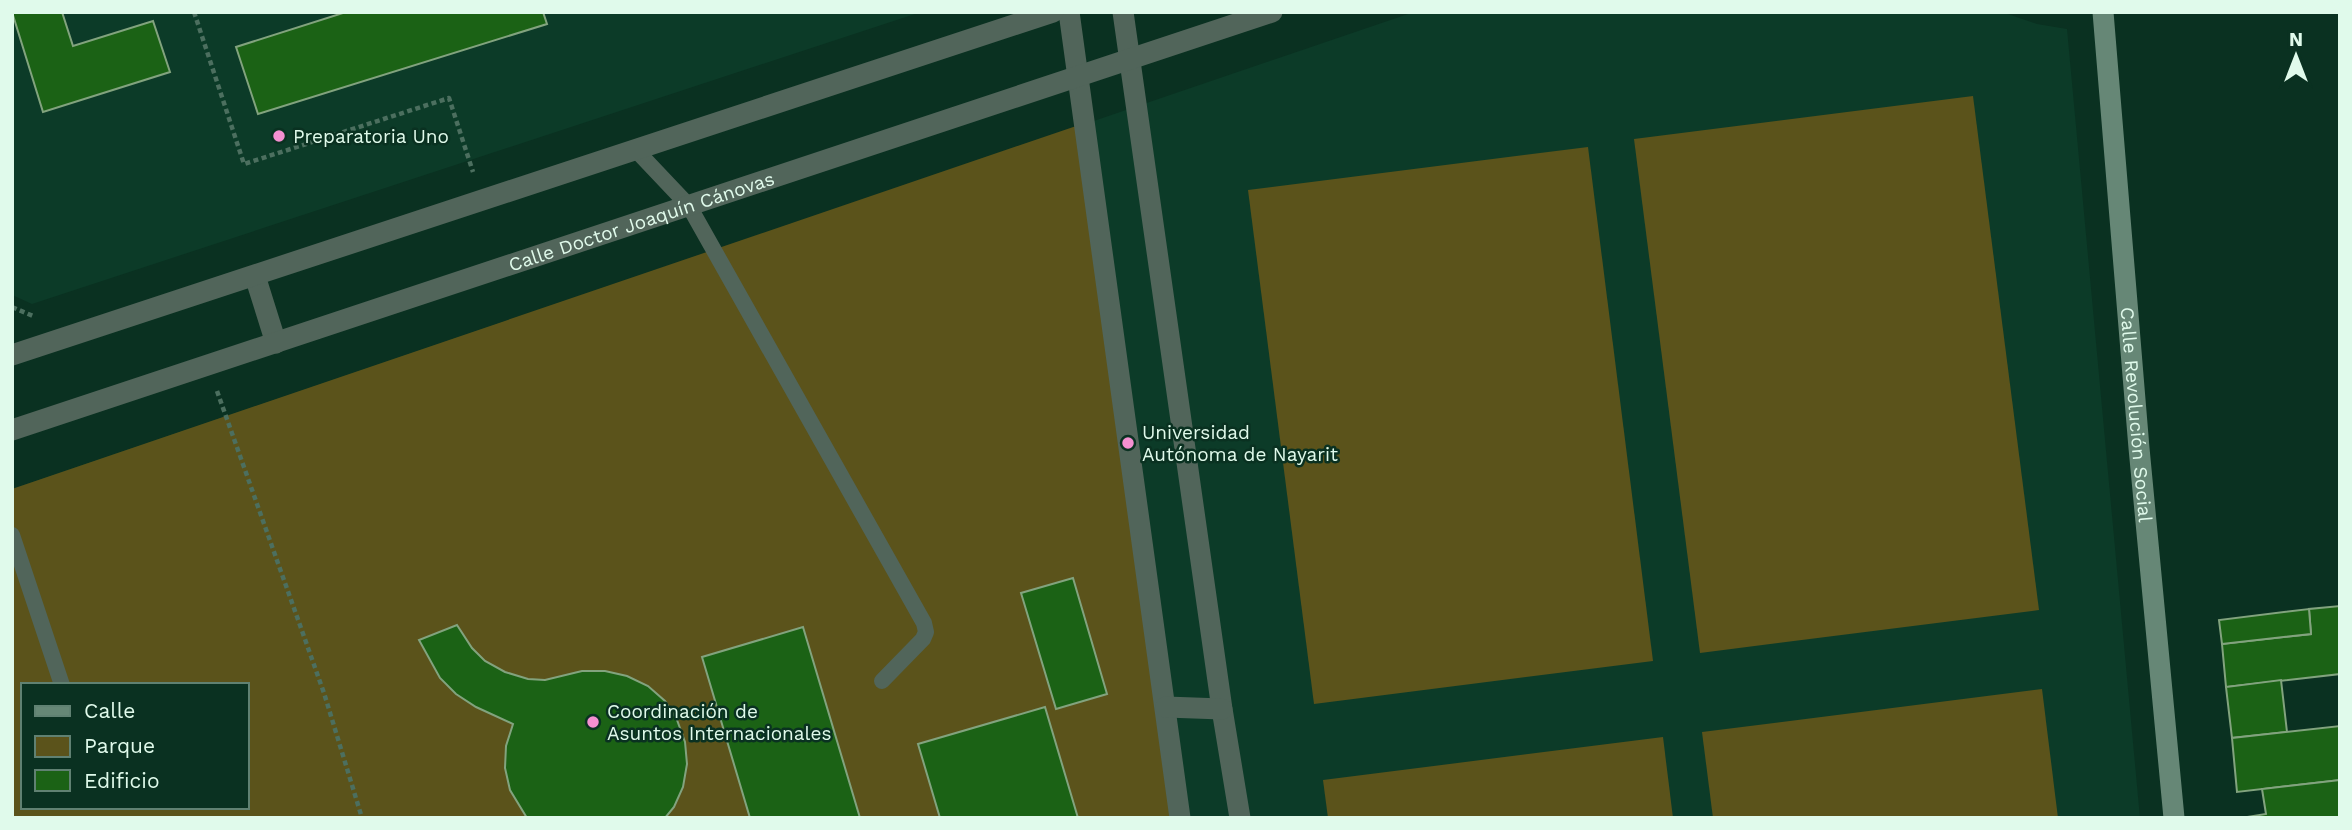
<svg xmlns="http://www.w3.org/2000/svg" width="2352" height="830" font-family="'Work Sans',sans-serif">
<rect width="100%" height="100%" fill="#0a3121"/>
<g fill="#0c3b28" fill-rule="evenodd">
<polygon points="12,12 921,12 32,304 12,295"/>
<path d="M1414,12H2002L2037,24L2067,29L2140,818H12V489ZM23,685H247V807H23Z"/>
</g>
<g fill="#5b531b" fill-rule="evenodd">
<polygon points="1973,96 2039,610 1700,653 1634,139"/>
<path d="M1085,123L1175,818H12V489ZM23,685H247V807H23Z"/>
<polygon points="1588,147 1653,661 1314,704 1248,190"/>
<polygon points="2042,689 2058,818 1713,818 1702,732"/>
<polygon points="1663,737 1673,818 1328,818 1323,780"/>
</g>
<g fill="#1b6215" stroke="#82a37e" stroke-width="2">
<polygon points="12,12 62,12 73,46 153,21 170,72 43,112"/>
<polygon points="346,12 543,12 547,24 258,114 236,47"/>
<polygon points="1073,578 1107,694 1056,709 1021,593"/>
<polygon points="2340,606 2340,674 2226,687 2222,644 2311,634 2309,609"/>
<polygon points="2309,609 2311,634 2222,644 2219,620"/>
<polygon points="457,625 472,648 485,661 505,672 528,679 545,680 582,671 605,671 627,676 648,686 665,701 677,720 685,742 687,764 683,787 674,807 665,818 527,818 510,790 505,768 506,746 513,724 476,707 456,694 440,678 419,640"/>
<polygon points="803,627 860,818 750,818 702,657"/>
<polygon points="2281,680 2287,732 2232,738 2226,687"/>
<polygon points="1045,707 1078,818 940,818 918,744"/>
<polygon points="2340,726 2340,780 2237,792 2232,738"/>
<polygon points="2340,780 2340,818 2241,818 2266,814 2262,789"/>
</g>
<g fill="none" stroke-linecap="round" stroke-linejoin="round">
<g stroke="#4c6f5f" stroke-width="4.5" stroke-dasharray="5 3.5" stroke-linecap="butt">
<polyline points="194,12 244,164 449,98 473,172"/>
<polyline points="12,307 33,316"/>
<polyline points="217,391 324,693 362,818"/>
</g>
<g stroke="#51655a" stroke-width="16">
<polyline points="635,149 689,206 924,623 926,632 923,639 882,681"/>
<polyline points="12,535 62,685"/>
</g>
<g stroke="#51655a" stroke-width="21">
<polyline points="1069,12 1180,818"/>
<polyline points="1123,12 1222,709 1240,818"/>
<polyline points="255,276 276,343"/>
<polyline points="12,355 1053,12"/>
<path id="s1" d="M12,430L1272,12"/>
<polyline points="1166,707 1222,709"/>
</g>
<path stroke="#668776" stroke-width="21" id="s2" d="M2103,12L2139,448L2174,818"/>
</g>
<g fill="#f590d1" stroke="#0a3121" stroke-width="2.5">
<circle cx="279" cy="136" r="7"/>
<circle cx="1128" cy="443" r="7"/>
<circle cx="593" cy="722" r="7"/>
</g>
<g text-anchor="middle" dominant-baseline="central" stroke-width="5" stroke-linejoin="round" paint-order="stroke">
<g font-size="19" fill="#e0faeb" stroke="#0a3121" text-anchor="start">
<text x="293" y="136">Preparatoria Uno</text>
<text x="1142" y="432">Universidad<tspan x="1142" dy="22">Autónoma de Nayarit</tspan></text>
<text x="607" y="711">Coordinación de<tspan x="607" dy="22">Asuntos Internacionales</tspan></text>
</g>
<g font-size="19" fill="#e0faeb" stroke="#0a3121">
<text stroke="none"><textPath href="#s1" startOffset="663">Calle Doctor Joaquín Cánovas</textPath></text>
<text stroke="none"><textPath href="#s2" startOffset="404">Calle Revolución Social</textPath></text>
</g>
</g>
<rect width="2352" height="830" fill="none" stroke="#e0faeb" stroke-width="28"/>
<rect x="21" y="683" width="228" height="126" fill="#0a3121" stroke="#608172" stroke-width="2"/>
<rect x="35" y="706" width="35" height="10" fill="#668776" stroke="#608172" stroke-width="2"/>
<text x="84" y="718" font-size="21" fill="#e0faeb">Calle</text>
<rect x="35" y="736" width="35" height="21" fill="#5b531b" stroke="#608172" stroke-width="2"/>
<text x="84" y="753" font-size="21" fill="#e0faeb">Parque</text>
<rect x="35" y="770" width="35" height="21" fill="#1b6215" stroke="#608172" stroke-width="2"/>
<text x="84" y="788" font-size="21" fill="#e0faeb">Edificio</text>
<g transform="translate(2296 56)" stroke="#0a3121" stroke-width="5" paint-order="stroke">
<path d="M0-5L12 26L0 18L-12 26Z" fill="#e0faeb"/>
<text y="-10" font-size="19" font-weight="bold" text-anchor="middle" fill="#e0faeb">N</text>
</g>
</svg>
